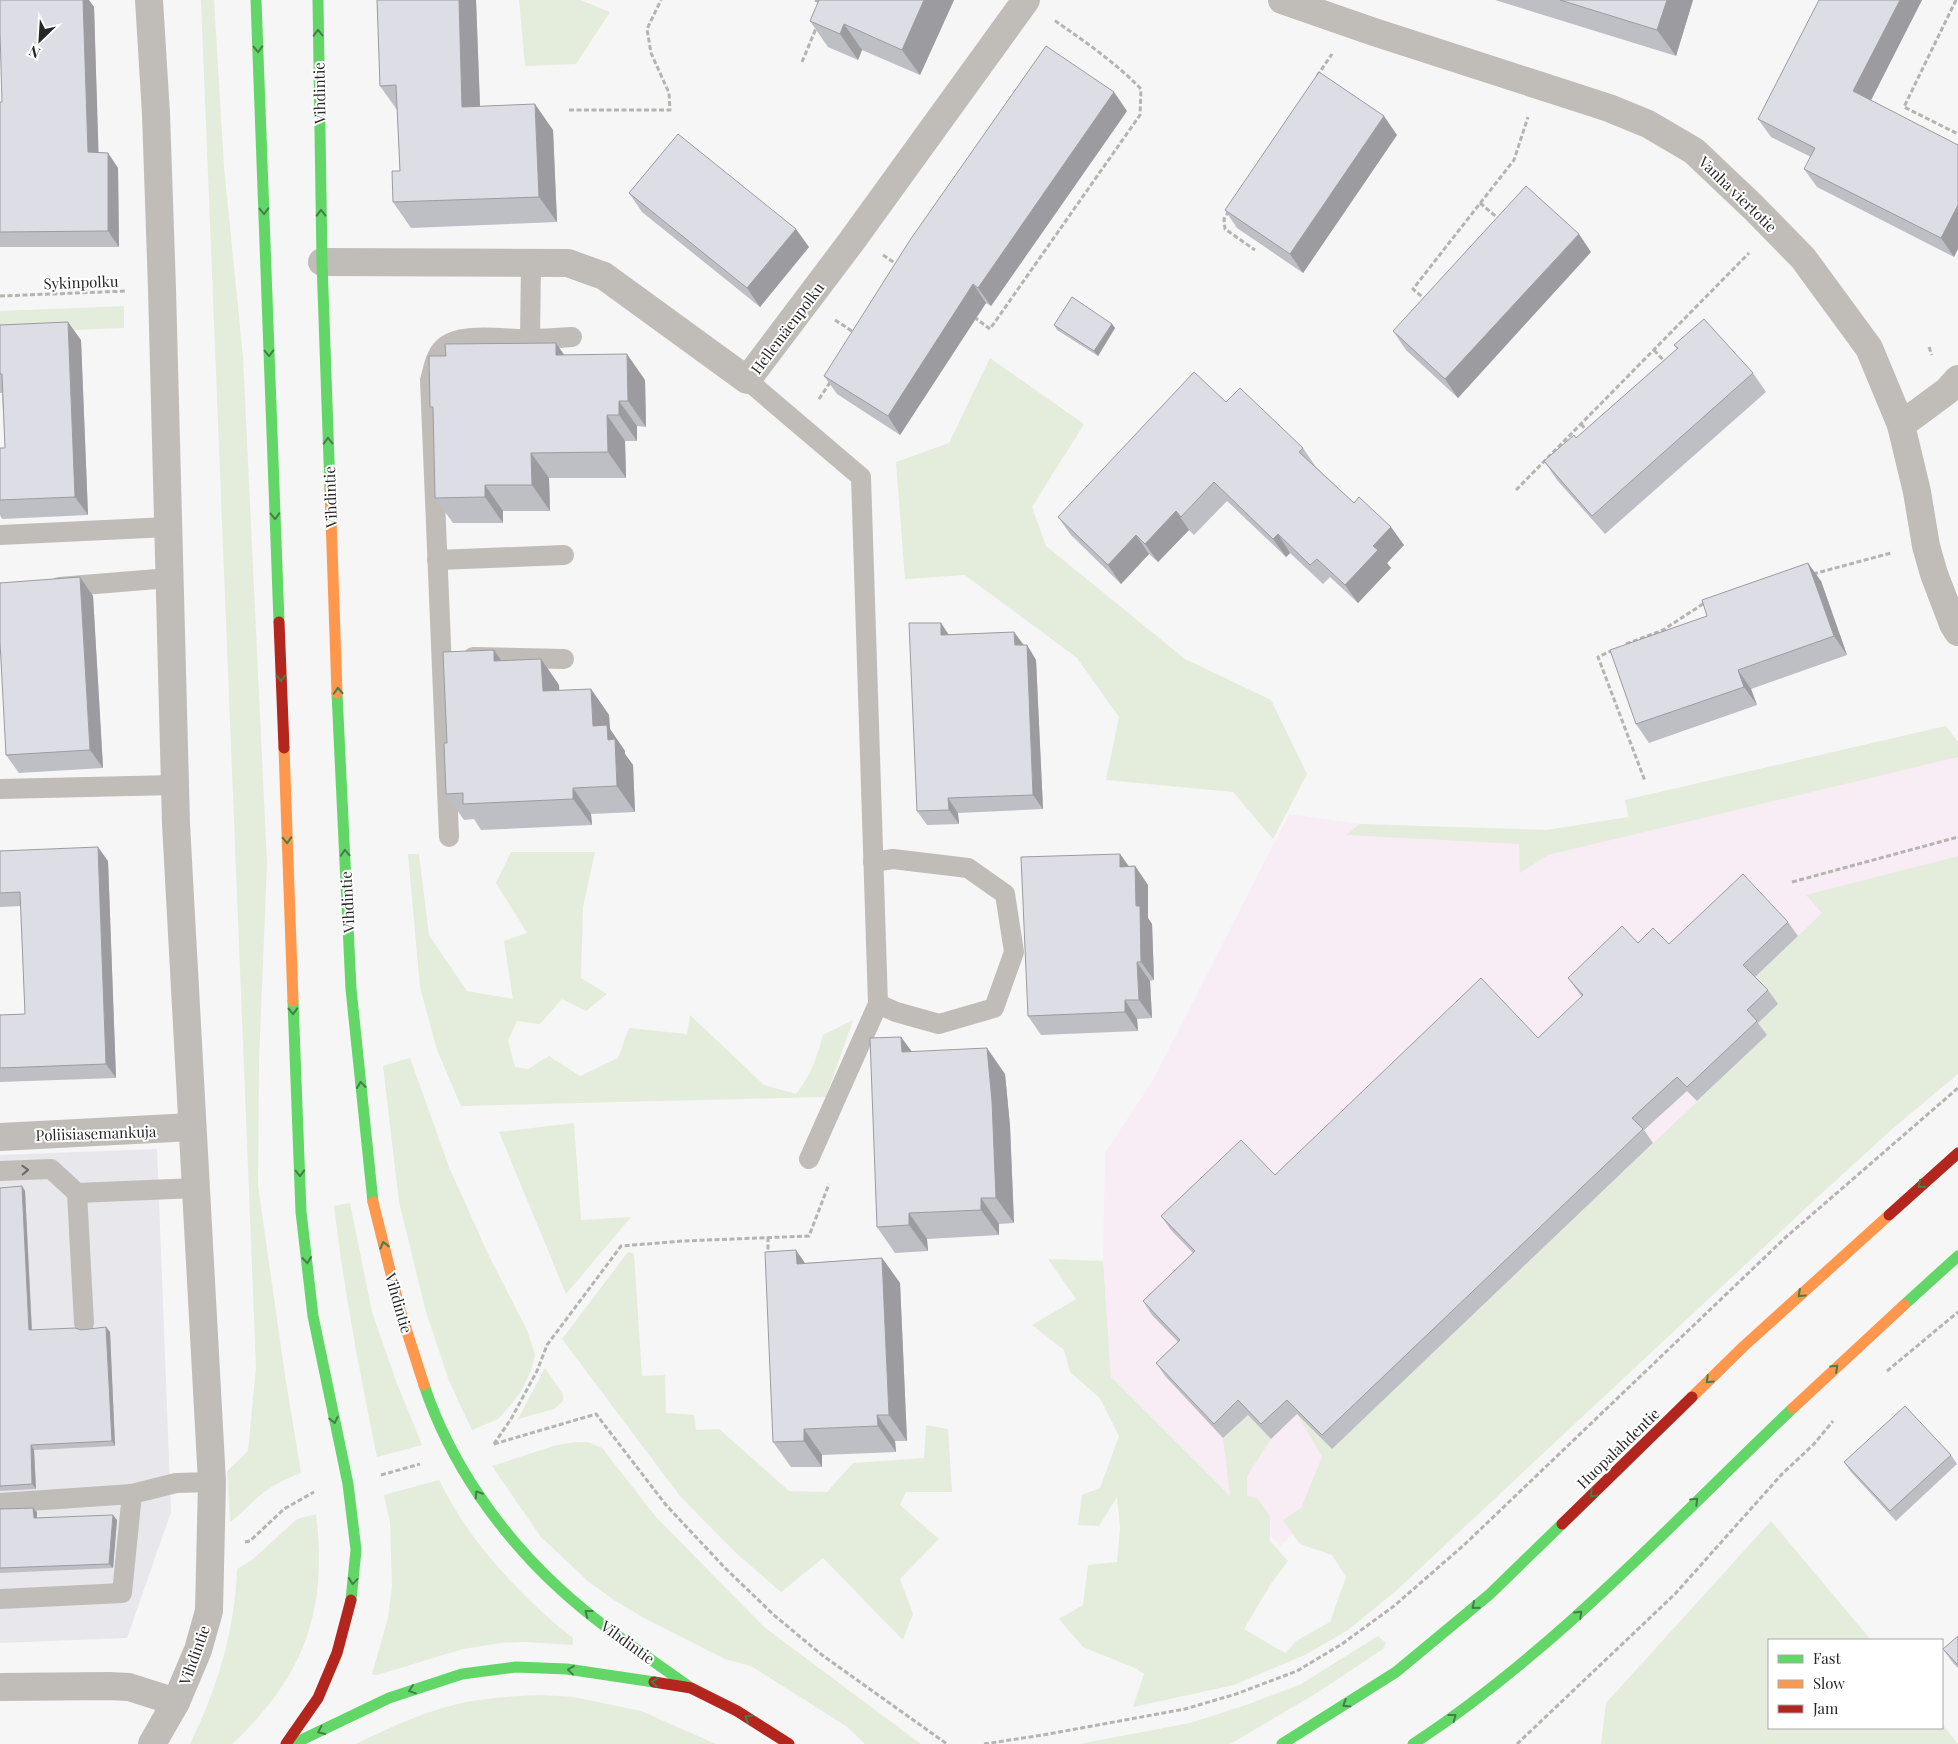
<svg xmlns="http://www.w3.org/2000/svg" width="1958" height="1744" font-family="'Playfair Display',serif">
<rect width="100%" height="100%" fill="#f6f6f6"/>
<polygon fill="#e7e7ec" points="157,1149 171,1512 127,1638 0,1643 0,1155"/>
<polygon fill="#f8edf5" points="1946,726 1958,742 1958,918 1280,1546 1111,1377 1103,1261 1105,1153 1153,1080 1289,814 1360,824 1547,830 1629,817 1625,800"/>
<g fill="#e4ecdb">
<path d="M201,0H214L224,167L243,357L267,863L259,1061L258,1185L285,1376L301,1473C287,1478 275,1484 263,1493C251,1502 242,1514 230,1522L227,1471L248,1451L256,1367Z"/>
<polygon points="519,0 580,0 610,12 576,64 525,66"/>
<polygon points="124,306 124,328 0,333 0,311"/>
<polygon points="990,358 1084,424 1032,507 1046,546 1185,659 1271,700 1307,774 1273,839 1233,792 1106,780 1119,717 1077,658 965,575 905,579 896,462 949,443"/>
<polygon points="1946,726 1958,742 1958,757 1548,855 1520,873 1519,844 1346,835 1360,824 1547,830 1629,817 1625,800"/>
<path d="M511,852H595L583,907L581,978L607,994L586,1011L562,999L540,1024L517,1021L508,1040L515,1067L528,1069L549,1056L580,1076L618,1058L629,1028L687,1034L690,1015L764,1085L796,1094C812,1073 816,1060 823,1035L853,1020L826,1097L461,1106L437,1050L420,987L408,854H419L429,935L467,991L513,999L504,941L527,933L496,883Z"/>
<polygon points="1958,856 1958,1074 1891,1130 1808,1206 1397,1590 1348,1630 1307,1654 1234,1685 1133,1707 1144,1674 1135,1668 1083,1647 1059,1619 1083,1605 1088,1565 1117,1562 1120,1528 1117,1497 1099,1526 1078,1525 1082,1495 1100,1488 1119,1436 1100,1398 1070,1372 1064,1350 1032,1325 1076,1299 1048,1259 1103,1261 1111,1377 1230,1496 1223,1438 1248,1415 1271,1439 1247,1476 1247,1496 1257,1498 1270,1516 1270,1541 1288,1561 1270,1585 1244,1629 1285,1653 1296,1641 1330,1622 1346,1577 1332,1555 1300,1544 1283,1520 1301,1508 1322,1457 1297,1414 1332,1449 1767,1035 1757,1025 1753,979 1822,913 1806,895"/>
<polygon points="410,1058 449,1167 488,1254 527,1330 535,1355 531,1371 520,1393 509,1407 498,1419 472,1430 449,1381 426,1312 399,1202 383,1066"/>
<polygon points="574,1123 581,1220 631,1217 566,1294 499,1132"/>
<path d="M350,1203L372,1312L396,1381L422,1445L377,1457C360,1373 344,1291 334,1206Z"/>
<polygon points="628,1252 634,1254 642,1376 665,1375 666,1413 694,1415 696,1430 719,1429 789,1491 827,1492 853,1463 924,1458 926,1425 948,1429 952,1492 906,1492 900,1505 939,1539 900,1579 913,1614 903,1640 823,1558 781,1592 736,1553 680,1496 562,1339"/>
<polygon points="545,1368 563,1394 563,1401 554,1409 518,1419"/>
<polygon points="576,1442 587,1442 602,1448 656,1517 764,1627 921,1744 865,1744 846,1726 751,1666 725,1659 642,1617 614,1600 590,1583 541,1537 492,1466 557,1445"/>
<path d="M439,1480C449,1499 460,1519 473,1536C501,1574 536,1609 573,1638V1645L524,1642L500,1643L463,1649L377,1675L372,1674L388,1618L392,1586L390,1523L384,1495Z"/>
<path d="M316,1514C328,1611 304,1677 232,1744H190C217,1689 235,1631 237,1569L252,1560L297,1519Z"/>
<polygon points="1771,1521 1871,1640 1769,1640 1769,1728 1942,1728 1942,1724 1958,1744 1601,1744 1606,1703"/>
<polygon points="1378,1636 1386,1643 1383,1649 1317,1693 1230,1744 1079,1744 1190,1723 1249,1704 1301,1684"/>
<path d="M542,1695L574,1697L641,1711L716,1744H356C393,1726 431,1708 472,1701C495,1697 518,1696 542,1695Z"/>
</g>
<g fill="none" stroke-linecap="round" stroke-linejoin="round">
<g stroke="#b5b4b1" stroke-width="3" stroke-dasharray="5 2.5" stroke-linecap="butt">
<polyline points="815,0 825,4 827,0"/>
<polyline points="1956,0 1904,107 1958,134"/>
<polyline points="802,62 817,26"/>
<polyline points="1317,76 1332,54"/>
<polyline points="569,110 670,110 669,93 651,53 647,29 661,0"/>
<polyline points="1480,203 1500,220"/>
<polyline points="1229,211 1224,219 1225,229 1255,250"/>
<polyline points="883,255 899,266"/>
<polyline points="0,296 127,291"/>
<polyline points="1427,301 1413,289 1514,160 1528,117"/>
<path d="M974,317L990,329L1140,115L1141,89C1115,62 1084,41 1054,20"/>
<polyline points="835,320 855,333"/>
<polyline points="1929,347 1932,355"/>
<polyline points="1654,350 1667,364"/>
<polyline points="819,399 831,381"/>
<polyline points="1581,424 1589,433"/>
<polyline points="1516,490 1749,253"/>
<polyline points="1813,574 1891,553"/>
<polyline points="1626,644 1663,630 1706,602"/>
<polyline points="1613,650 1598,657 1645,781"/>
<polyline points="1792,882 1958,837"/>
<polyline points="768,1237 768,1254"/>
<polyline points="1887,1371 1958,1312"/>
<polyline points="494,1444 511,1419 537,1371 547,1345 621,1246 683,1241 809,1236 829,1184"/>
<polyline points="494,1444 596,1414 666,1505 725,1568 775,1616 822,1655 947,1744"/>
<polyline points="381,1475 420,1464"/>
<polyline points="245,1542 250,1541 284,1509 314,1492"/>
<polyline points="984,1744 1043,1735 1185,1709 1236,1694 1297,1671 1342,1644 1394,1606 1464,1545 1786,1237 1958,1088"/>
<polyline points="1517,1744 1675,1594 1782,1474 1814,1444 1833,1421"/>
</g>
<g stroke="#c0bcb7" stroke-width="20">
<polyline points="530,339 531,263"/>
<polyline points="747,380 861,477 878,1004 809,1159"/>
<polyline points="0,535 168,527"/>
<polyline points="437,560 564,555"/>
<polyline points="59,587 169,578"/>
<polyline points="473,657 564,659"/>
<polyline points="0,789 175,785"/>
<path d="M449,837L430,380C433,370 435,356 443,348C460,331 507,340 529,339C544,339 558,338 572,337"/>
<polyline points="873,862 893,859 968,868 1005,894 1014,952 994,1008 939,1024 896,1012 878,1004"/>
<polyline points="0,1171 51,1169 77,1193 196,1188"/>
<polyline points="77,1193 84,1323"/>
<polyline points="0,1503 132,1494 176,1483 212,1482"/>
<polyline points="0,1599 122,1593 132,1494"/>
</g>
<g stroke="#c0bcb7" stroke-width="28">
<polyline points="149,0 156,114 162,289 176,824 212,1482 209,1611 198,1650 176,1702 152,1744"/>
<polyline points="1282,0 1374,32 1609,108 1648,124 1694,151 1753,207 1803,258 1869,348 1901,425 1917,492 1926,546 1934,574 1953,624 1958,632"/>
<polyline points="322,262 568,263 604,276 747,380 851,242 1026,0"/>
<polyline points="1901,425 1947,391 1958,379"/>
<polyline points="0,1137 192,1127"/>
<polyline points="0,1687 109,1686 129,1687 176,1702"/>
</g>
<g stroke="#63d668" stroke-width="11">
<polyline points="256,0 279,622"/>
<polyline points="318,0 322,262 330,489"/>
<polyline points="337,693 351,989 373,1202"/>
<polyline points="293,1001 301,1212 313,1316 348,1484 356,1550 351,1600"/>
<polyline points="1904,1305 1958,1256"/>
<path d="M424,1385C450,1463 500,1534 560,1589C600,1626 647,1656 691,1688"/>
<polyline points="293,1744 389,1698 462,1674 516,1667 567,1669 654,1682"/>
<polyline points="1282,1744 1396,1672 1490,1594 1562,1524"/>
<path d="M1413,1744C1555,1651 1671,1524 1793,1408"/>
</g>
<g stroke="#ff974d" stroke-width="11">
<polyline points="330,489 337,693"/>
<polyline points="284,748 293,1001"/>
<polyline points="373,1202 400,1310 424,1385"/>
<polyline points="1692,1397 1744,1346 1889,1215"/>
<polyline points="1793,1408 1904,1305"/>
</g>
<g stroke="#b3261e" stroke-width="11">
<polyline points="279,622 284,748"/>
<polyline points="1889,1215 1958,1153"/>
<polyline points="1562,1524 1692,1397"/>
<polyline points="654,1682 691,1688 737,1711 789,1744"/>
<polyline points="286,1744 318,1698 337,1653 351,1600"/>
</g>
</g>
<g fill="#bebfc5">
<polygon points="377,0 476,0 480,106 553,130 557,222 411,228 393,202 400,171 397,110 380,86"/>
<polygon points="954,0 920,75 862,50 858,60 828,47 810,21"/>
<polygon points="1495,0 1693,0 1676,56"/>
<polygon points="1922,0 1871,100 1954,257 1817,187 1804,169 1811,157 1771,137 1758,119"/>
<polygon points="89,1 94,7 98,152 108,153 118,168 119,247 0,247 0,102 2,102"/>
<polygon points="1127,111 991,306 986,303 900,435 837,394 824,376"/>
<polygon points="1397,135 1303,273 1237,228 1225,210"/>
<polygon points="629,193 809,247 760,307 642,212"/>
<polygon points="1591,252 1458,398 1406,350 1393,331"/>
<polygon points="1112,324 1115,328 1098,356 1057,330 1054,325"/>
<polygon points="0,325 81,340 88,515 2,519 0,515 0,448 5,448 2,393 0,393"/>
<polygon points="1674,345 1753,373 1766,392 1605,534 1557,480 1544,461 1576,438 1677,349"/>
<polygon points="564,355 645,380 646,427 637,426 637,441 625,441 626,478 549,478 550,511 503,511 503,523 453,523 435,498 433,411 430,407"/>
<polygon points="1303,448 1316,467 1354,503 1404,545 1387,563 1391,568 1358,603 1330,577 1323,584 1290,553 1286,557 1227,501 1194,535 1189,530 1158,562 1149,554 1121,584 1071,535 1058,517"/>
<polygon points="80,577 93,596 103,768 19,773 6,755"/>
<polygon points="1821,581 1847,655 1751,689 1757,705 1649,743 1636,724"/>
<polygon points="941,623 949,635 1014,632 1024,645 1027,645 1036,660 1043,809 958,813 959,824 927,825 917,811"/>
<polygon points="494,650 502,661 541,659 559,685 559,691 591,689 609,715 610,729 625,751 625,754 633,765 635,812 591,814 592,825 481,830 474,819 464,820 446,794 447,743"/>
<polygon points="0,851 108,861 116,1078 0,1082 0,1015 25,1014 21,906 0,907"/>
<polygon points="1120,854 1128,866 1135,866 1148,885 1148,918 1152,924 1154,980 1150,981 1152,1018 1137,1019 1138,1031 1041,1035 1028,1016"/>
<polygon points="1788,922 1798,936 1755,977 1768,990 1778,1004 1758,1023 1767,1035 1697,1101 1687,1091 1644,1130 1653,1143 1332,1449 1297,1414 1271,1439 1248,1415 1223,1438 1166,1377 1156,1363 1178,1342 1152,1315 1143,1301 1193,1253 1171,1230 1161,1216 1275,1175 1538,1038 1582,997 1568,978 1638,943 1669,944"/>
<polygon points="901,1037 912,1052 1005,1074 1010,1126 1014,1223 999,1224 999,1235 927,1239 928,1251 895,1253 877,1227"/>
<polygon points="22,1186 25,1191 32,1330 81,1330 106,1327 110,1332 115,1446 34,1450 36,1489 0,1491 0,1188"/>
<polygon points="882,1258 900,1283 907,1441 895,1441 896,1452 822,1455 822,1467 791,1467 773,1442 805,1263"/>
<polygon points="1951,1455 1957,1464 1896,1521 1851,1472 1844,1462"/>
<polygon points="33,1508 37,1512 37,1518 117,1520 113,1568 0,1573 0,1509"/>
<polygon points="1958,1636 1958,1668 1953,1663 1943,1649"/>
</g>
<g fill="#9b9ba0">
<polygon points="83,0 89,0 94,7 99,167 88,152"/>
<polygon points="459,0 476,0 481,133 462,107"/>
<polygon points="924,0 954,0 920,75 902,50"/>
<polygon points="1667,0 1693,0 1676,56 1657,30"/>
<polygon points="1900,0 1922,0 1866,110 1853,91"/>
<polygon points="844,24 862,50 858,60 840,34"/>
<polygon points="1114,92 1127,111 991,306 978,288"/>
<polygon points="535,104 553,130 557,222 539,197"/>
<polygon points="1384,116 1397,135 1303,273 1290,254"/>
<polygon points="108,153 118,168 119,247 108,231"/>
<polygon points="1958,205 1958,249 1954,257 1941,238"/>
<polygon points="796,229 809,247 760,307 747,288"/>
<polygon points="1579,234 1591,252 1458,398 1445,379"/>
<polygon points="973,284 986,303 900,435 888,416"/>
<polygon points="68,322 81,340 88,515 75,497"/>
<polygon points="1112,324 1115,328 1098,356 1094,351"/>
<polygon points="556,343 574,369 556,355"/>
<polygon points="627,354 645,380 646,427 628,401"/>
<polygon points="619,401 637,426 637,441 619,415"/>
<polygon points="607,415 625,441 626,478 608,452"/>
<polygon points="531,453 549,478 550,511 532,485"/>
<polygon points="485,485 503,511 503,523 485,497"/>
<polygon points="1176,511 1189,530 1158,562 1145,544"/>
<polygon points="1391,527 1404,545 1387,563 1391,568 1358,603 1345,585 1373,546"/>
<polygon points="1278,534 1290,553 1286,557 1273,539"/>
<polygon points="1136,535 1149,554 1121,584 1108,565"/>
<polygon points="1808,563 1821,581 1847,655 1834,636"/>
<polygon points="80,577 93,596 103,768 90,750"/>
<polygon points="941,623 950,637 941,635"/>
<polygon points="1014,632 1024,646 1015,645"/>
<polygon points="1027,645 1036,660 1043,809 1033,795"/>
<polygon points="494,650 512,676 494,661"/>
<polygon points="541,659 559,685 561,717 543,691"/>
<polygon points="1738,670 1751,689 1757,705 1744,687"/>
<polygon points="591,689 609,715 610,729 625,751 625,754 633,765 635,812 617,786 593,726"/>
<polygon points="573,788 591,814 592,825 573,799"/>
<polygon points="948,798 958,813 959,824 949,810"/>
<polygon points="98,847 108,861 116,1078 106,1064"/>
<polygon points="1120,854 1133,872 1120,867"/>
<polygon points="1135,866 1148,885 1148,918 1152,924 1154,980 1141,962 1136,906"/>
<polygon points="1137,962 1150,981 1152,1018 1139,1000"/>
<polygon points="1125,1000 1137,1019 1138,1031 1125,1012"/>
<polygon points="901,1037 920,1063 902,1052"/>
<polygon points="987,1048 1005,1074 1010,1126 1014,1223 996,1198"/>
<polygon points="22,1186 25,1191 32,1335 29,1330"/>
<polygon points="981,1198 999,1224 999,1235 981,1210"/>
<polygon points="909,1213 927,1239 928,1251 909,1225"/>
<polygon points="796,1250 814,1276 797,1264"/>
<polygon points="882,1258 900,1283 907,1441 889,1415"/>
<polygon points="106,1327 110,1332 115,1446 112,1441"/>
<polygon points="877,1415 895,1441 896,1452 878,1426"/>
<polygon points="804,1429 822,1455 822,1467 804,1441"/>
<polygon points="31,1445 34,1450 36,1489 32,1484"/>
<polygon points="33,1508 37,1512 37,1523 34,1518"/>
<polygon points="113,1515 117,1520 113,1568 109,1564"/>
</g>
<g fill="#dddee5" stroke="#9b9ba0">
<polygon points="0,0 83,0 88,152 108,153 108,231 0,232 0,102 2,102 0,31"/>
<polygon points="377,0 459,0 462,107 535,104 539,197 393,202 392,171 400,171 396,85 380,86"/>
<polygon points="819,0 924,0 902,50 844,24 840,34 810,21"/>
<polygon points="1560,0 1667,0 1657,30"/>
<polygon points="1819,0 1900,0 1853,91 1958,145 1958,205 1941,238 1804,169 1815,148 1758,119"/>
<polygon points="1046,46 1114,92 978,288 973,284 888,416 824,376 910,240"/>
<polygon points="1319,72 1384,116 1290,254 1225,210"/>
<polygon points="678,134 796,229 747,288 629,193"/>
<polygon points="1526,186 1579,234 1445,379 1393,331"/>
<polygon points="1072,297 1112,324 1094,351 1054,325"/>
<polygon points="1704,319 1753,373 1592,516 1544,461 1574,435 1576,438 1678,348 1674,345"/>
<polygon points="68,322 75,497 0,500 0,448 5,448 2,374 0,374 0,325"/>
<polygon points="556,343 556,355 627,354 628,401 619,401 619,415 607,415 608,452 531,453 532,485 485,485 485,497 435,498 433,407 430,407 429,356 446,356 445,344"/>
<polygon points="1194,372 1226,402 1240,388 1303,448 1299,452 1354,503 1359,497 1391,527 1373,546 1378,550 1345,585 1317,559 1310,565 1278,534 1273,539 1214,482 1181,517 1176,511 1145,544 1136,535 1108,565 1058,517"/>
<polygon points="1808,563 1834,636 1738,670 1744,687 1636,724 1610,650 1707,616 1702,600"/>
<polygon points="80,577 90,750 6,755 0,642 0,583"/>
<polygon points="909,623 941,623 941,635 1014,632 1015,645 1027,645 1033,795 948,798 949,810 917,811"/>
<polygon points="494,650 494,661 541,659 543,691 591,689 593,726 607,725 608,740 615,739 617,786 573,788 573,799 463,804 463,793 446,794 444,743 447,743 443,652"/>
<polygon points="98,847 106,1064 0,1068 0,1015 25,1014 20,892 0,893 0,851"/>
<polygon points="1120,854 1120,867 1135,866 1136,906 1140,906 1141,962 1137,962 1139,1000 1125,1000 1125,1012 1028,1016 1021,857"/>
<polygon points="1743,874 1788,922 1743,965 1768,990 1747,1010 1757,1021 1687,1087 1677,1077 1632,1118 1643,1129 1322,1435 1287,1400 1261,1424 1238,1400 1214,1424 1156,1363 1180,1340 1143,1301 1195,1251 1161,1216 1241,1140 1275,1175 1481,978 1538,1038 1583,995 1568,978 1622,926 1638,943 1653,928 1669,944"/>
<polygon points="901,1037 902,1052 987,1048 992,1101 996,1198 981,1198 981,1210 909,1213 909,1225 877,1227 870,1038"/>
<polygon points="22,1186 29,1330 75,1328 81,1330 106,1327 112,1441 31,1445 32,1484 0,1486 0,1188"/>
<polygon points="796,1250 797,1264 882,1258 889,1415 877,1415 878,1426 804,1429 804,1441 773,1442 765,1252"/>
<polygon points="1905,1406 1951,1455 1890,1511 1844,1462"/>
<polygon points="33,1508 34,1518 113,1515 109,1564 0,1568 0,1509"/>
<polygon points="1958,1636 1958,1665 1943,1649"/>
</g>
<defs><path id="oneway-chevron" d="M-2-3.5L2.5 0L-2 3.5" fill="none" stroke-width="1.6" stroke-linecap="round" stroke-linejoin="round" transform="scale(1.25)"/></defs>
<g stroke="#457e48">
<use href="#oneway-chevron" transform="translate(318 33) rotate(-91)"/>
<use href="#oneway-chevron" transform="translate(258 49) rotate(88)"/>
<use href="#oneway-chevron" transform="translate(264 211) rotate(88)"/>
<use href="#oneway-chevron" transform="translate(321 213) rotate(-91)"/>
<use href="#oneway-chevron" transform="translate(269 353) rotate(88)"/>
<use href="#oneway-chevron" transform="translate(328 441) rotate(-92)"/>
<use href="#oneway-chevron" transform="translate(275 516) rotate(88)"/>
<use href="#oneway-chevron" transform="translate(281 678) rotate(88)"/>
<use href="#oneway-chevron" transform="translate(338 691) rotate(-93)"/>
<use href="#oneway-chevron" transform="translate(287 840) rotate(88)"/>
<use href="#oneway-chevron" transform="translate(345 853) rotate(-93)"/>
<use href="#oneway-chevron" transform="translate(293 1011) rotate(88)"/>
<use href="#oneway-chevron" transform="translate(361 1085) rotate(-96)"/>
<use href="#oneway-chevron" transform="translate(300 1173) rotate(88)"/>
<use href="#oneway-chevron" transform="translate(1921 1185) rotate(139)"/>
<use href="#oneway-chevron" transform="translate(384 1245) rotate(-104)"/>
<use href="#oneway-chevron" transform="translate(307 1260) rotate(84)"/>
<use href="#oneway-chevron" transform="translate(1801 1294) rotate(138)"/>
<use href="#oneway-chevron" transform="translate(1835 1368) rotate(-43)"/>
<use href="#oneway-chevron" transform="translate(1709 1380) rotate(136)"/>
<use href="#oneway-chevron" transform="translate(334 1420) rotate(78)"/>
<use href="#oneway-chevron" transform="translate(478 1494) rotate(-123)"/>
<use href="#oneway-chevron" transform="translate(1593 1494) rotate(136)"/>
<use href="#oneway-chevron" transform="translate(1695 1501) rotate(-44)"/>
<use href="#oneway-chevron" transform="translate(353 1581) rotate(95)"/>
<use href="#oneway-chevron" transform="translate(1475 1606) rotate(140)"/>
<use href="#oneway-chevron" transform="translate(588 1613) rotate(-142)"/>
<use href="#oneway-chevron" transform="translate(1579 1614) rotate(-44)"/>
<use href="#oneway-chevron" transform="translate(571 1670) rotate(-174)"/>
<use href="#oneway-chevron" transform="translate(655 1682) rotate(-171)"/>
<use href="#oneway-chevron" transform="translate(412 1690) rotate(161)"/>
<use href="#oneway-chevron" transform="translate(1346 1704) rotate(148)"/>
<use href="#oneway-chevron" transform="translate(1453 1717) rotate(-37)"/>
<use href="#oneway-chevron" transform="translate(748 1718) rotate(-149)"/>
<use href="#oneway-chevron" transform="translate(321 1731) rotate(155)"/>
</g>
<use stroke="#6c6a68" href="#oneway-chevron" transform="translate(25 1170) rotate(-2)"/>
<g text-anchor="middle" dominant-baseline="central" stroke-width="4" stroke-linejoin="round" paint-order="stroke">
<g font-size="15" fill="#272728" stroke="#fff">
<text transform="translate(319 93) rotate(-91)">Vihdintie</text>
<text transform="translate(1738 194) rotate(44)">Vanha viertotie</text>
<text transform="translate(81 282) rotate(-2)">Sykinpolku</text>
<text transform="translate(787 328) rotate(-53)">Hellemäenpolku</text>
<text transform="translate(330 497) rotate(-92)">Vihdintie</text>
<text transform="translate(347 902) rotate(-93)">Vihdintie</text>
<text transform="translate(96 1133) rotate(-2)">Poliisiasemankuja</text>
<text transform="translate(399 1303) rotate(74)">Vihdintie</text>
<text transform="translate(1618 1448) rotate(-44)">Huopalahdentie</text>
<text transform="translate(628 1642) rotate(36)">Vihdintie</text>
<text transform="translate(194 1655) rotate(-70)">Vihdintie</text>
</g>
</g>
<rect x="1768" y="1639" width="175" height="90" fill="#ffffff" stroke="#a9a9a9"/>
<rect x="1778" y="1655" width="25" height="8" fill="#63d668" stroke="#a9a9a9"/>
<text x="1813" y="1664" font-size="15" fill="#272728">Fast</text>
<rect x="1778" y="1680" width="25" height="8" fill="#ff974d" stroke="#a9a9a9"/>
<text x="1813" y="1689" font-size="15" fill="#272728">Slow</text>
<rect x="1778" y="1705" width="25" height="8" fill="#b3261e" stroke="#a9a9a9"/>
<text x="1813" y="1714" font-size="15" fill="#272728">Jam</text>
<g transform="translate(40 40) rotate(205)" stroke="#ffffff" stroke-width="4" paint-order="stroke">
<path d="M0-4L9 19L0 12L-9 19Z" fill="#272728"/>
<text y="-8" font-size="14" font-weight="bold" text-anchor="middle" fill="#272728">N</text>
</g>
</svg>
